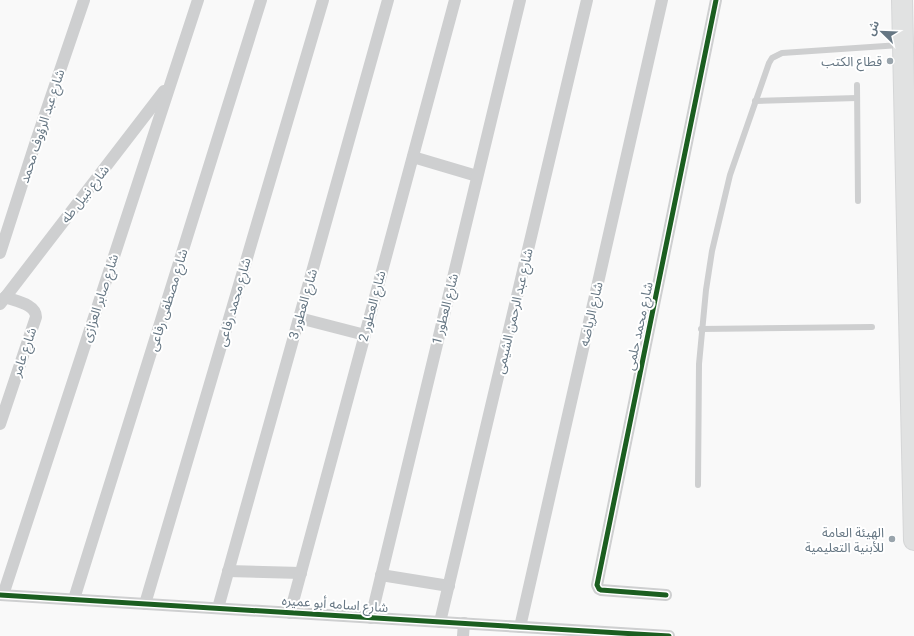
<svg xmlns="http://www.w3.org/2000/svg" width="914" height="636" font-family="Roboto,'Noto Sans Arabic',sans-serif">
<rect width="100%" height="100%" fill="#f9f9f9"/>
<g fill="none" stroke-linecap="round" stroke-linejoin="round">
<defs>
<polyline id="primary" points="902,0 914,540"/>
</defs>
<use href="#primary" stroke="#d5d6d7" stroke-width="22"/>
<g stroke="#cecfd0" stroke-width="6">
<polyline points="857,85 858,201"/>
<polyline points="755,101 857,98"/>
<polyline points="701,329 872,327"/>
<polyline points="698,485 699,364 706,290 712,251 730,175 769,63 772,58 782,53 900,45"/>
</g>
<g stroke="#cecfd0" stroke-width="12">
<polyline points="413,157 477,176"/>
<polyline points="0,253 36,141 84,0"/>
<polyline points="0,304 164,91"/>
<polyline points="299,318 365,335"/>
<path d="M0,424L36,317C36,304 15,301 5,297"/>
<polyline points="228,571 301,573"/>
<polyline points="381,575 449,586"/>
<polyline points="0,595 669,636"/>
<polyline points="3,595 198,0"/>
<polyline points="666,595 601,590 599,589 597,585 716,0"/>
<polyline points="74,599 261,0"/>
<polyline points="145,604 323,0"/>
<polyline points="218,608 388,0"/>
<polyline points="290,613 455,0"/>
<polyline points="371,618 520,0"/>
<polyline points="440,622 587,0"/>
<polyline points="520,627 662,0"/>
<polyline points="463,636 464,623"/>
</g>
<use href="#primary" stroke="#e1e2e2" stroke-width="20"/>
<defs>
<g id="cycleway">
<polyline points="0,595 669,636"/>
<polyline points="666,595 601,590 599,589 597,585 716,0"/>
</g>
</defs>
<use href="#cycleway" stroke="#fff" stroke-width="8"/>
<use href="#cycleway" stroke="#1b5e20" stroke-width="5"/>
</g>
<g fill="#99a4ac" stroke="#fff" stroke-width="1.5">
<circle cx="890" cy="61" r="4"/>
<circle cx="892" cy="539" r="4"/>
</g>
<g text-anchor="middle" dominant-baseline="central" stroke-width="4" stroke-linejoin="round" paint-order="stroke">
<g font-size="13" fill="#657683" stroke="#fff" text-anchor="end">
<text x="882" y="61">قطاع الكتب</text>
<text x="884" y="532">الهيئة العامة<tspan x="884" dy="15">للأبنية التعليمية</tspan></text>
</g>
<g font-size="13" fill="#657683" stroke="#fff">
<text transform="translate(42 126) rotate(-72)">شارع عبد الرؤوف محمد</text>
<text transform="translate(85 194) rotate(-52)">شارع نبيل طه</text>
<text transform="translate(100 298) rotate(-72)">شارع صابر العزازى</text>
<text transform="translate(168 300) rotate(-73)">شارع مصطفى رفاعى</text>
<text transform="translate(234 302) rotate(-74)">شارع محمد رفاعى</text>
<text transform="translate(303 304) rotate(-74)">شارع العطور 3</text>
<text transform="translate(372 306) rotate(-75)">شارع العطور 2</text>
<text transform="translate(445 309) rotate(-76)">شارع العطور 1</text>
<text transform="translate(514 311) rotate(-77)">شارع عبد الرحمن الشيمى</text>
<text transform="translate(591 314) rotate(-77)">شارع الرياضه</text>
<text transform="translate(639 326) rotate(-78)">شارع محمد حلمى</text>
<text transform="translate(24 352) rotate(-71)">شارع عامر</text>
<text transform="translate(335 604) rotate(4)">شارع اسامه أبو عميره</text>
</g>
</g>
<g transform="translate(882 32) rotate(293)" stroke="#ffffff" stroke-width="3" paint-order="stroke">
<path d="M0-3L7 15L0 10L-7 15Z" fill="#657683"/>
<text y="-6" font-size="11" font-weight="bold" text-anchor="middle" fill="#657683">ش</text>
</g>
</svg>
